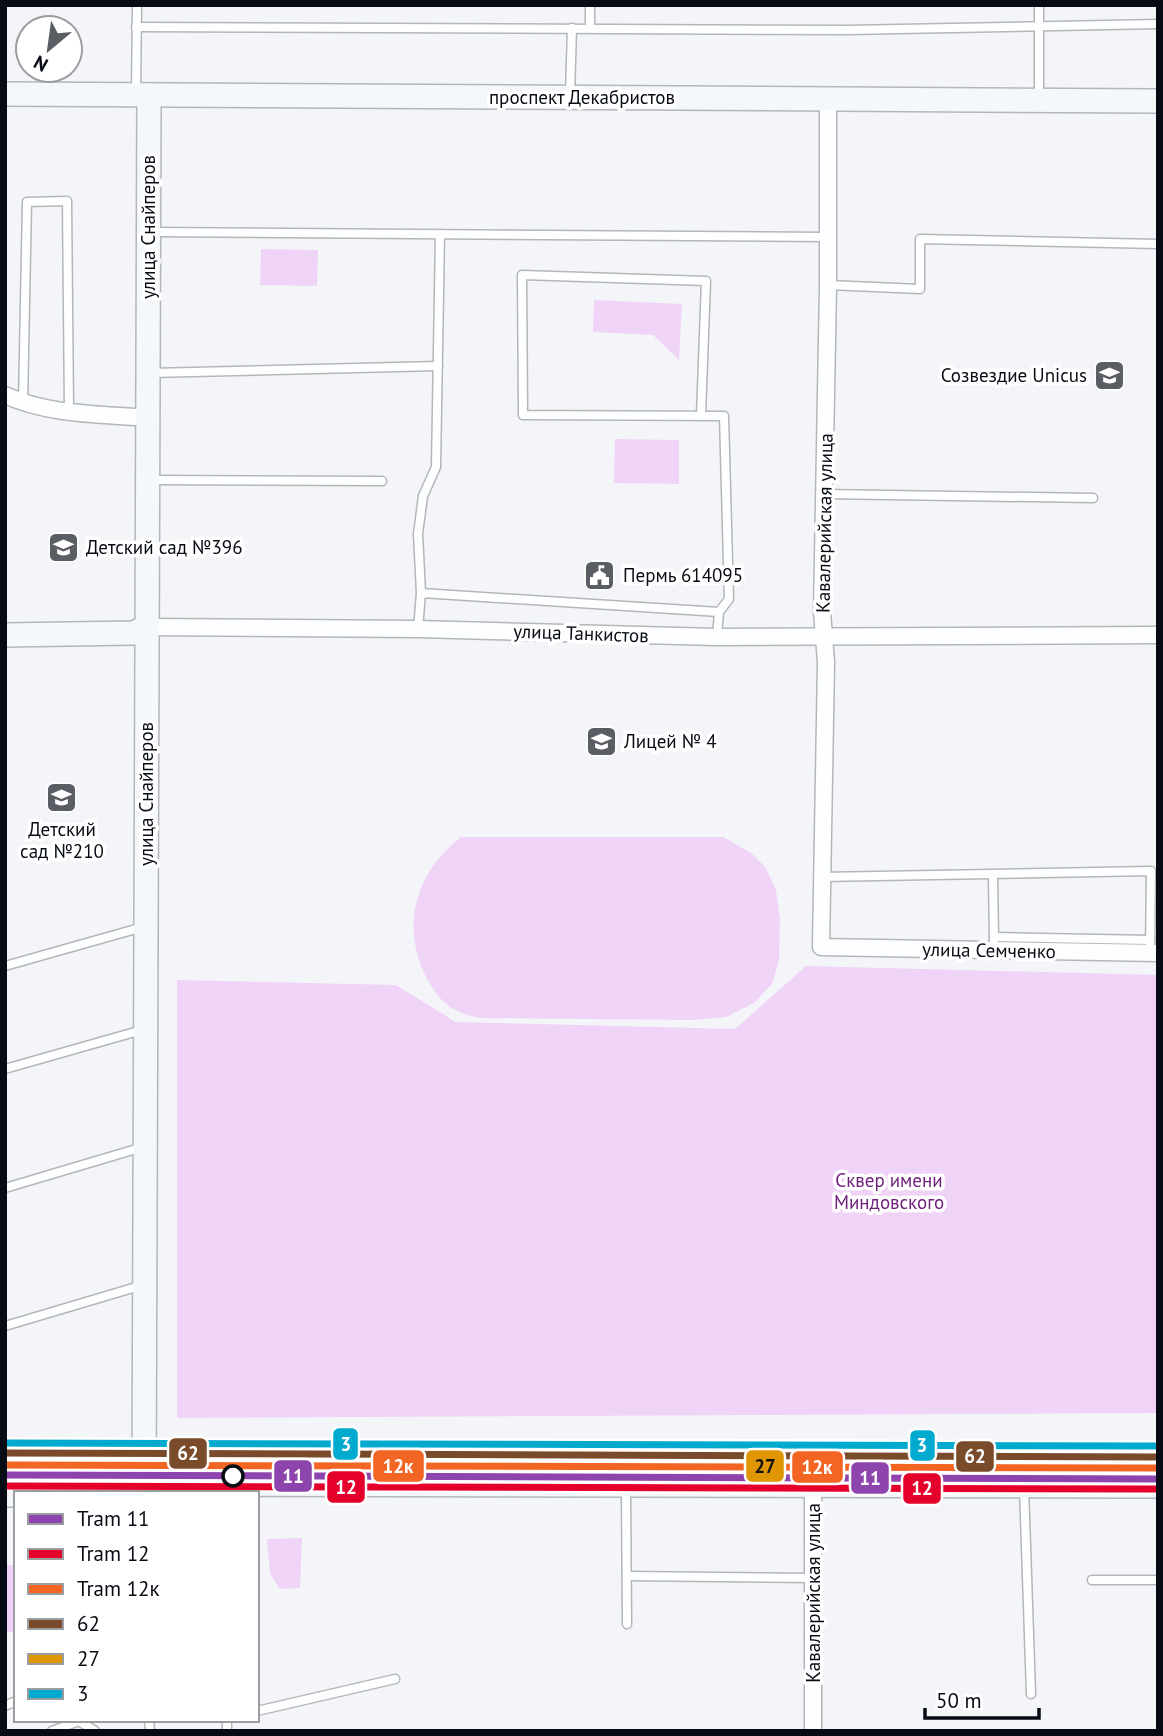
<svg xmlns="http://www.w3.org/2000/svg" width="1163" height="1736" font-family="'PT Sans',sans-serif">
<rect width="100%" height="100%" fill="#f3f5f8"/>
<g fill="#f0d4f7">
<polygon points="261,249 318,250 317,286 260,285"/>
<polygon points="594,300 682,304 679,360 653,335 593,332"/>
<polygon points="615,439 679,440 679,484 614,483"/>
<path d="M461,837H723L751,853L766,868L776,890L780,920L779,960L772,984L754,1003L726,1017L691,1020L480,1018C452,1012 441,1004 427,979C400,926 415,873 461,837Z"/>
<polygon points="806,966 1158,975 1158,1413 177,1418 177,980 396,985 456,1022 735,1029"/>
<polygon points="302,1538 300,1588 280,1589 270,1574 267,1539"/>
<rect x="5" y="1565" width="11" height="67"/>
</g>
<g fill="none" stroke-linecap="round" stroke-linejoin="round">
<defs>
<g id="lane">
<polyline points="1039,5 1039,97"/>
<polyline points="136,27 846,30 1158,24"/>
<polyline points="590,28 590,5"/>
<polyline points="136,93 137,5"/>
<polyline points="570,95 572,28"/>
<polyline points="152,232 828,237"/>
<polyline points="828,285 920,289 920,239 1158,244"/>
<polyline points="150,373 438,366"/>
<polyline points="23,403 27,202 67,201 69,411"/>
<polyline points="701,415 706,281 522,275 523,415 724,416 729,599 719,612"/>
<polyline points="150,480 382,481"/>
<polyline points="824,494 1093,498"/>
<polyline points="421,593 418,534 423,496 436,467 440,234"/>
<polyline points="418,629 421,593 719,612 717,637"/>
<polyline points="993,874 994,941"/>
<polyline points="821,877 1151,871 1150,953"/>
<polyline points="994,937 1150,940"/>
<polyline points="5,966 143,927"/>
<polyline points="5,1069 142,1030"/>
<polyline points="5,1188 143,1147"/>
<polyline points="5,1326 143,1285"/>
<polyline points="1024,1487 1031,1694"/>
<polyline points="626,1489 627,1624"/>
<polyline points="627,1576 812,1578"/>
<polyline points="1092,1580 1158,1580"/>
<polyline points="5,1706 16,1701"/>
<polyline points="257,1711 395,1679"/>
<polyline points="149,1720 150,1731"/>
<polyline points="52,1731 79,1721 95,1731"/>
<polyline points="227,1731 227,1720"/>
</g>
<g id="street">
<polyline points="828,99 828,285 822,612 826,662 821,947 1158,953"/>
<path d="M5,395C48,415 100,414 147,418"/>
<polyline points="147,627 418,629 717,637 1158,635"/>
<polyline points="813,1456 813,1731"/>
</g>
<g id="secondary">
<polyline points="5,94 1158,101"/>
<polyline points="5,635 133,633 147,627"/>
<polyline points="5,1453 1158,1457"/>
<polyline points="144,1486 149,95"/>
<polyline points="127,1493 144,1486 181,1484 1158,1486"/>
<polyline points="5,1495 16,1495"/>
</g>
</defs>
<use href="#lane" stroke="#b3b6bc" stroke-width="11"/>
<use href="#street" stroke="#b3b6bc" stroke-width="19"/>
<use href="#secondary" stroke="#b3b6bc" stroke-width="26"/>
<use href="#lane" stroke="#fdfefe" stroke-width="8"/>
<use href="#street" stroke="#fdfefe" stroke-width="16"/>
<use href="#secondary" stroke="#f5f8fa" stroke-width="23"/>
<defs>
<polyline id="bus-1" points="5,1453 1158,1457"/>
<polyline id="bus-2" points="5,1464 1158,1467"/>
<polyline id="bus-3" points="5,1443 1158,1446"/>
</defs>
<use href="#bus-1" stroke="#fff" stroke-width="12"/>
<use href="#bus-2" stroke="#fff" stroke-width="12"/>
<use href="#bus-3" stroke="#fff" stroke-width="12"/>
<use href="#bus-1" stroke="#7a4b2a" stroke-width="7"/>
<use href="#bus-2" stroke="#df9602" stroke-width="7"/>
<use href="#bus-3" stroke="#00a9ce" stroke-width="7"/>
<defs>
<polyline id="tram-1" points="5,1475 1158,1479"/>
<polyline id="tram-2" points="5,1486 1158,1489"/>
<polyline id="tram-3" points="5,1465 1158,1468"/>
</defs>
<use href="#tram-1" stroke="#fff" stroke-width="12"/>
<use href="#tram-2" stroke="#fff" stroke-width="12"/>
<use href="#tram-3" stroke="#fff" stroke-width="12"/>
<use href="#tram-1" stroke="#8e44ad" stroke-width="7"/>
<use href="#tram-2" stroke="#e4002b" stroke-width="7"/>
<use href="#tram-3" stroke="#f26522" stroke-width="7"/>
</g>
<defs>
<symbol id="school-square" viewBox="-11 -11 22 22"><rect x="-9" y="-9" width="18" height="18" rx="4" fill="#5a5d64" stroke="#fff"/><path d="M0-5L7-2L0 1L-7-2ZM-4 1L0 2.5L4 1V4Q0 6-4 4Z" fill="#fff"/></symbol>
<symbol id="civic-square" viewBox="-11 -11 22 22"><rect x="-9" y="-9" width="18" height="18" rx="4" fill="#5a5d64" stroke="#fff"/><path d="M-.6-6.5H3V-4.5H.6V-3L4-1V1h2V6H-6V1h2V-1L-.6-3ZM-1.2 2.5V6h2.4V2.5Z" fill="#fff"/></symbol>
</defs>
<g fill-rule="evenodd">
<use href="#school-square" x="1092" y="358" width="35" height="35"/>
<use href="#school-square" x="46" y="530" width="35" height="35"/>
<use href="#civic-square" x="582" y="558" width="35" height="35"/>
<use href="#school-square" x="584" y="724" width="35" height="35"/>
<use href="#school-square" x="44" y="780" width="35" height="35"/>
</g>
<circle fill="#fff" stroke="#070b14" stroke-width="3.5" cx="233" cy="1476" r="10"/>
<g text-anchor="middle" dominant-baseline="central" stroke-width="7" stroke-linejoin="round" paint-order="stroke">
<g font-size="19" fill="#070b14" stroke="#fff">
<text x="582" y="97">проспект Декабристов</text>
<text transform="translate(148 227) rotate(-90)">улица Снайперов</text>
<text transform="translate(824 523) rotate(-89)">Кавалерийская улица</text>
<text transform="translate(581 633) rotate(2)">улица Танкистов</text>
<text transform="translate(146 794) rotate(-90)">улица Снайперов</text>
<text transform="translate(989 950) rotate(1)">улица Семченко</text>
<text transform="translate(813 1593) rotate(-90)">Кавалерийская улица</text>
</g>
<g font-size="19" fill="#070b14" stroke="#fff" text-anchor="start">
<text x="1087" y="375" text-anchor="end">Созвездие Unicus</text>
<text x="86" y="547">Детский сад №396</text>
<text x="623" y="575">Пермь 614095</text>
<text x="624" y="741">Лицей № 4</text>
<text x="62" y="829" text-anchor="middle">Детский<tspan x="62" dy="22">сад №210</tspan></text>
</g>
<g font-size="19" fill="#6e1e7b" stroke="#fff">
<text x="889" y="1180">Сквер имени<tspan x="889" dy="22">Миндовского</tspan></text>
</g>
</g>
<g stroke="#fff" stroke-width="2.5">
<rect x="332" y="1427" width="27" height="34" rx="7" fill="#00a9ce"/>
<rect x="909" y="1429" width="27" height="33" rx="7" fill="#00a9ce"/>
<rect x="168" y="1437" width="40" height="33" rx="7" fill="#7a4b2a"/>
<rect x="955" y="1440" width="40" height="33" rx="7" fill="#7a4b2a"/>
<rect x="745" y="1449" width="40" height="34" rx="7" fill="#df9602"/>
<rect x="372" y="1449" width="53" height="34" rx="7" fill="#f26522"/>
<rect x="791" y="1450" width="53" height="34" rx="7" fill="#f26522"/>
<rect x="273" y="1459" width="40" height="34" rx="7" fill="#8e44ad"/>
<rect x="850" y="1461" width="40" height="34" rx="7" fill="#8e44ad"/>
<rect x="326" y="1470" width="40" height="34" rx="7" fill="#e4002b"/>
<rect x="902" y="1472" width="40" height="33" rx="7" fill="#e4002b"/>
</g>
<g font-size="19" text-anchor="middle" font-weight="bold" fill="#fff">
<text x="346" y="1451">3</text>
<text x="922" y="1452">3</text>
<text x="188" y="1460">62</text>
<text x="975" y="1463">62</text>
<text x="398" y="1473">12к</text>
<text x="817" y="1474">12к</text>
<text x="293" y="1483">11</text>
<text x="870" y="1485">11</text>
<text x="346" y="1494">12</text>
<text x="922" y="1495">12</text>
</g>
<g font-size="19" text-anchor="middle" font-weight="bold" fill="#111">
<text x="765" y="1473">27</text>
</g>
<rect width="1163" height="1736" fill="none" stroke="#070b14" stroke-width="14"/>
<rect x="14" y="1491" width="245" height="231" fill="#ffffff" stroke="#9c9da1" stroke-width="2"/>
<rect x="28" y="1514" width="35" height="10" fill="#8e44ad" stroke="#9c9da1" stroke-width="2"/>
<text x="77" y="1526" font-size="21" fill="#070b14">Tram 11</text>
<rect x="28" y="1549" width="35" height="10" fill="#e4002b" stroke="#9c9da1" stroke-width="2"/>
<text x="77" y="1561" font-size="21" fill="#070b14">Tram 12</text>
<rect x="28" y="1584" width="35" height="10" fill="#f26522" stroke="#9c9da1" stroke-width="2"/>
<text x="77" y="1596" font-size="21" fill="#070b14">Tram 12к</text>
<rect x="28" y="1619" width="35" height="10" fill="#7a4b2a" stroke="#9c9da1" stroke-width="2"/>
<text x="77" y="1631" font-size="21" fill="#070b14">62</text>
<rect x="28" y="1654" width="35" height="10" fill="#df9602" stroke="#9c9da1" stroke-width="2"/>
<text x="77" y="1666" font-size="21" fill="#070b14">27</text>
<rect x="28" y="1689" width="35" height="10" fill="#00a9ce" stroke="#9c9da1" stroke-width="2"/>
<text x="77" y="1701" font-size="21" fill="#070b14">3</text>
<g transform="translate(49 49) rotate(209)"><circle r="33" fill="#ffffff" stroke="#9c9da1" stroke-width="2"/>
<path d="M0-5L12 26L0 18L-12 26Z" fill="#5a5d64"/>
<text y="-10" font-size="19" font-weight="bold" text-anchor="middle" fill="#070b14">N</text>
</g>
<path d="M925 1708v10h114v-10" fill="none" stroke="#070b14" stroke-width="3.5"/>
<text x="936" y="1708" font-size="21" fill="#070b14" stroke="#ffffff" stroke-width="5" paint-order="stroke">50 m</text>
</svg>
